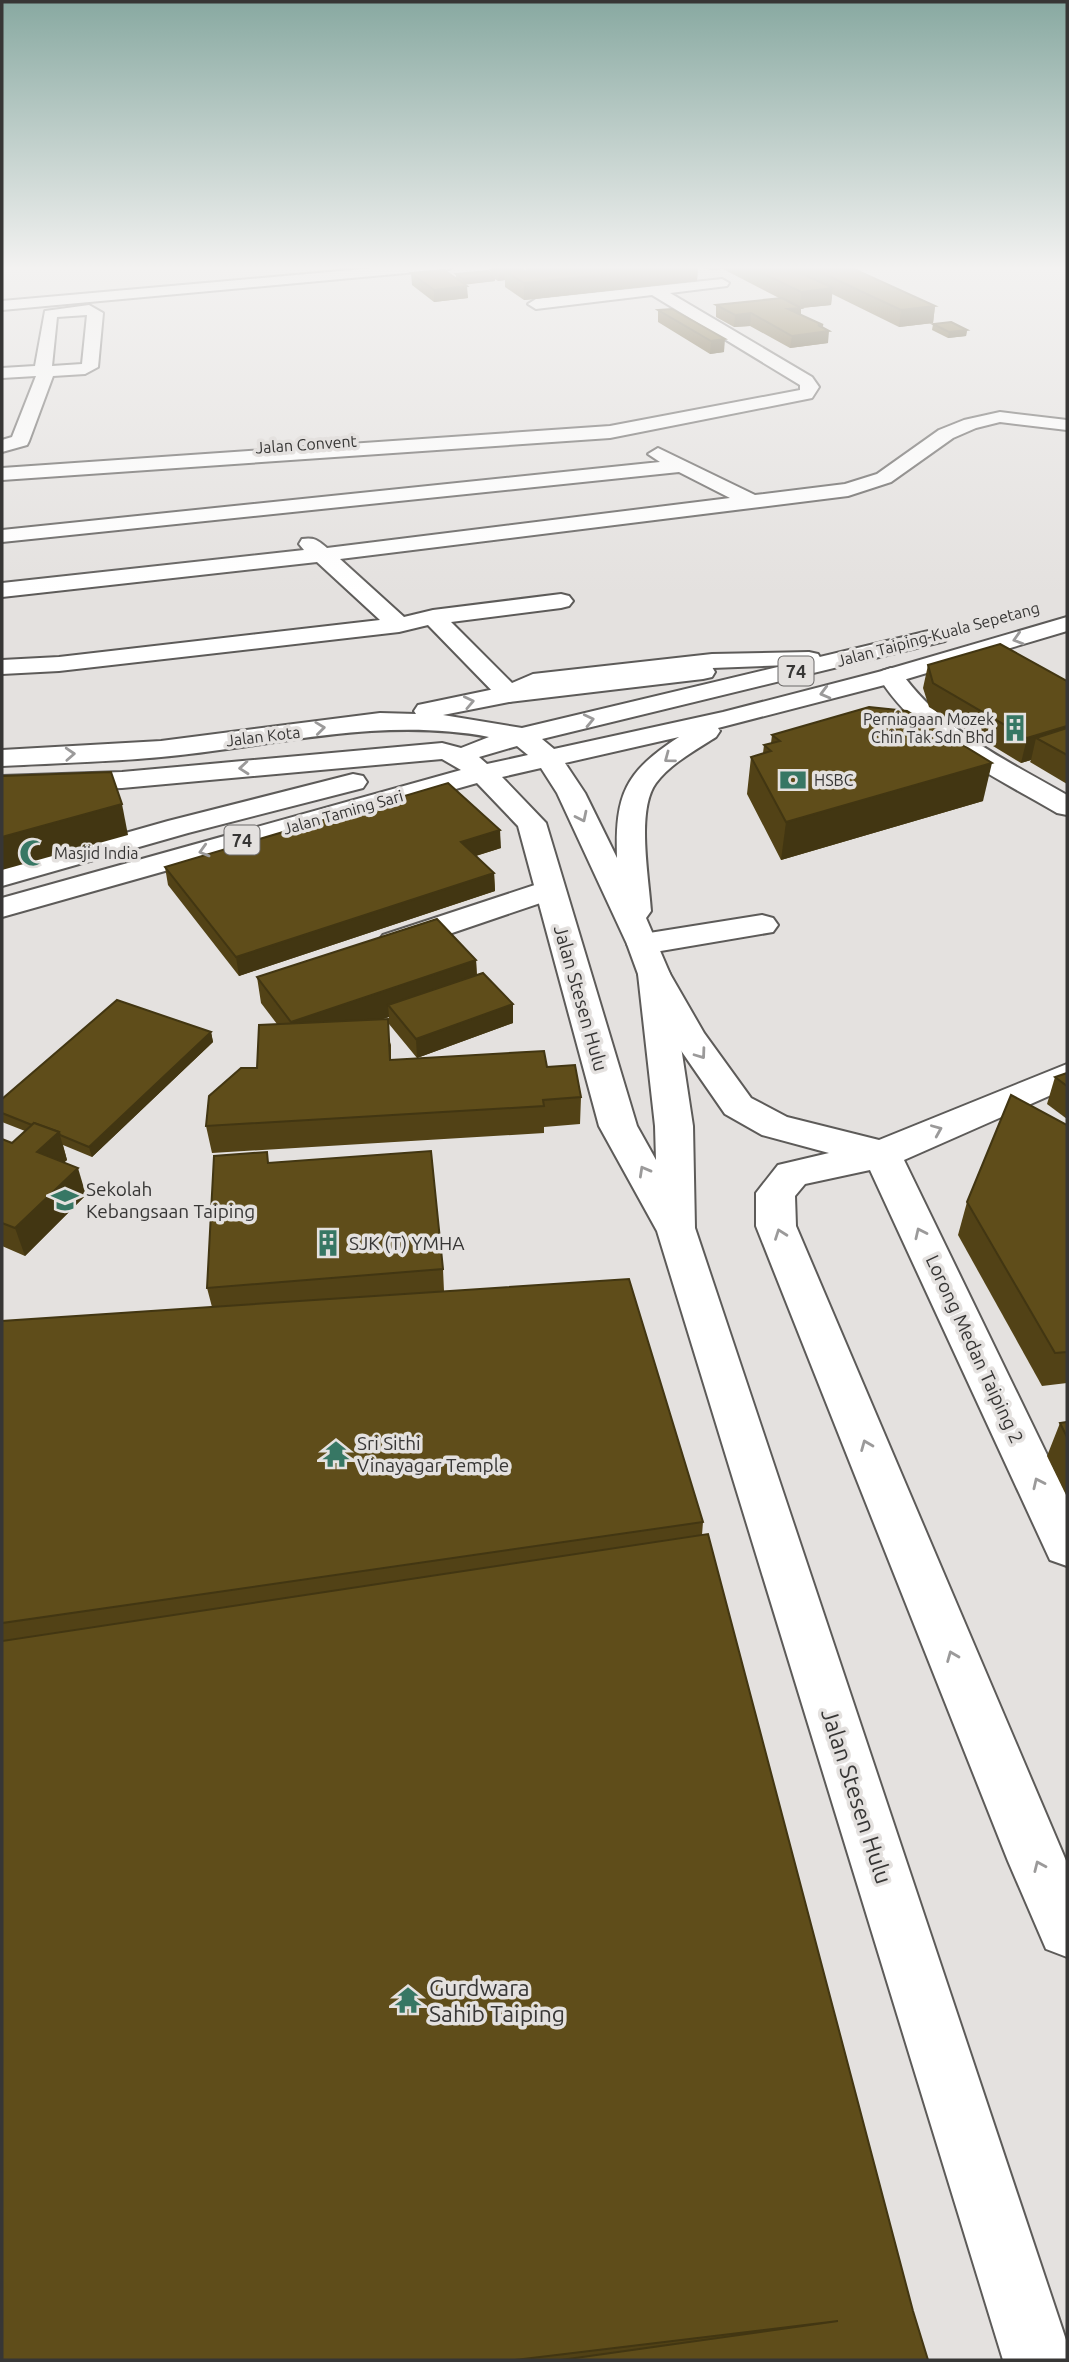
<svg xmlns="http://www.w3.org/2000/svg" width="1069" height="2362" font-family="Ubuntu,sans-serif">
<rect width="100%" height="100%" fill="#e4e1df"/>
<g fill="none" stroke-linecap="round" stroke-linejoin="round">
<polygon fill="#999937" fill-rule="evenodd" points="377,265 394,265 126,292 123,290"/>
<defs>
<g id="minor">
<polygon points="408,265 456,265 449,269 2,310 2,301"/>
<polygon points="722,279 729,283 727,286 670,293 812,377 819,387 812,398 610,438 2,480 2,468 610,426 800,390 800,385 652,295 536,309 528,304 536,299"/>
<path d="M89,305L103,313L98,367L85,374L53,376L29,441L27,445L2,452V440L12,437L36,376L2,378V368L35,366L45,311ZM87,315L82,364L52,366L57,317Z"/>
<path d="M1000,412L1067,420V430L1000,422L976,428L953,438L891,482L848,496L340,559L404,617L433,610L561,594L569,596L573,601L569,606L561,608L451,622L512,683L533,674L712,654L809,652L818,654L821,659L818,664L712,668L539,689L518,699L509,702L500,699L428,625L399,632L59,671L2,674V660L59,657L380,620L317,562L2,597V583L304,550L299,544L302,539C314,537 318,540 327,548L730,498L679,472L2,542V530L660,462L648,454L658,448L755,495L845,484L877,474L939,430L964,420Z"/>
<path d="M891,668L900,671C941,730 1006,760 1067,795V815L1057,813C992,775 919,742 878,676L882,671Z"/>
<polygon points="550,880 561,882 565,889 561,896 405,949 394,952 383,949 378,942 383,935"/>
<polygon points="762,915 773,918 778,925 773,932 643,954 632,951 627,944 632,937 643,934"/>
<polygon points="654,964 666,967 704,1033 751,1098 787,1117 879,1140 1067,1064 1067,1088 904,1160 1067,1496 1067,1566 1050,1560 870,1170 805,1184 795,1196 796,1226 1067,1863 1067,1957 1046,1949 1008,1861 756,1226 756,1193 778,1165 829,1153 762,1135 725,1114 671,1036 638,974 642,967"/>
</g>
<g id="major">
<path d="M1067,617V631L900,681L718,728L720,731L716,737C696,750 671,763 656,783C636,810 649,878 651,911L646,918L670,974L693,1126L695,1228L1067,2343V2360H1003L657,1231L599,1126L518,826L477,783L2,917V898L461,770L442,759L122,788L2,792V776L122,772L442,743L461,748L489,737C379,716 270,747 161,757C108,762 55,763 2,766V750L161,741L380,713L416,714L414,711L418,705L509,686L703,665L712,667L715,672L712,677L703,679L509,702L443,715L522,728L937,629L945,631L949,636L945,641L542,739L554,749L723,712L882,671ZM679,737C625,772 615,794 617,858L585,793L565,763ZM517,746L528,755L487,764L479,757ZM541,768L557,793L627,944L638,974L655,1126L656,1160L637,1126L546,823L502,777Z"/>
<polygon points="353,774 363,776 367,782 363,788 188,833 2,886 2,868 168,821"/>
</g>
</defs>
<use href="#minor" stroke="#5d5b59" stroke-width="4"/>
<use href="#major" stroke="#5d5b59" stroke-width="4"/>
<use href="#minor" fill="#fff" fill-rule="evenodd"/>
<use href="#major" fill="#fff" fill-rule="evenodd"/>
</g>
<g fill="#524216">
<polygon points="526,265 698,265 697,281 524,300 505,287 505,280 498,281 495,279 495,281 465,284 468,298 434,302 412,285 411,273 456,278 456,274 491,273 491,270 526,271"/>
<polygon points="703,265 845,265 935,306 933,323 899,327 832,294 831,305 801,308 801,315 823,328 828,343 790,348 750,326 734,327 716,317 716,305 779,298 723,269 711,270 702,268"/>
<polygon points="672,309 724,352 710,354 658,322 658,310"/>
<polygon points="933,324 967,330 966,336 948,338 932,330"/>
<polygon points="928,665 1067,681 1067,784 1030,762 1031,760 1021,763 929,707 923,688"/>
<polygon points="772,735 983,801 781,860 747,794 751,757 763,753 764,745 771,743"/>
<polygon points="501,848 476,856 494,873 495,891 239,976 168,885 165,867"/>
<polygon points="476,960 477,975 513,1023 417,1058 389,1024 389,1017 382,1019 391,1045 391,1060 547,1067 581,1097 580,1124 544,1127 544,1133 212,1153 206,1126 257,1068 277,1024 261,1003 257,977"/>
<polygon points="211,1032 213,1042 92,1157 63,1145 67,1160 64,1162 86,1195 25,1256 2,1246 2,1139 12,1143 25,1131 2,1122 2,1099"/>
<polygon points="1067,1073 1067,1119 1047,1104 1055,1077"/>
<polygon points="1067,1125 1067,1383 1042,1386 958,1235 967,1202"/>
<polygon points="269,1163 443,1269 444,1291 703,1522 702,1535 913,2311 928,2360 2,2360 2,1321 212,1307 207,1288"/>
<polygon points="1067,1422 1067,1497 1047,1456 1060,1423"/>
</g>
<g fill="#423612">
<polygon points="698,265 697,281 524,300 524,283"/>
<polygon points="711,265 723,265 723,269 711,270"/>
<polygon points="505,274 505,280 498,281 498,275"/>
<polygon points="495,275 495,281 463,285 463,279"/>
<polygon points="467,286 468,298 434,302 434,290"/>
<polygon points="833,288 831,305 801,308 800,320 788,309 800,308 801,292"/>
<polygon points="935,306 933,323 899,327 901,310"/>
<polygon points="751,313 750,326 734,327 735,315"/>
<polygon points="818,325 823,325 822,332 829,331 828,343 790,348 792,336"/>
<polygon points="967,330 966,336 948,338 949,332"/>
<polygon points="725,339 724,352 710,354 711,341"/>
<polygon points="1067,726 1067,748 1036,738 1031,760 1021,763 1027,738"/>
<polygon points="992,763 983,801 781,860 786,822"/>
<polygon points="122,804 128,835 2,870 2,837"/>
<polygon points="500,830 501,848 462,860 461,842"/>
<polygon points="494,873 495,891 239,976 236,957"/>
<polygon points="476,960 477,986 388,1005 389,1017 295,1049 291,1022"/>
<polygon points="513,1004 513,1023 417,1058 416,1039"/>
<polygon points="211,1032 213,1042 92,1157 89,1147"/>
<polygon points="59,1132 67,1160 46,1179 37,1152"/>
<polygon points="78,1168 86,1195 25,1256 15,1228"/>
</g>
<g fill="#5f4d1a" stroke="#423612" stroke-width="2">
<polygon points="533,265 590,265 541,270"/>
<polygon points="595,265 698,265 524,283 505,271 515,270 519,272"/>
<polygon points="746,265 783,265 833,288 801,292"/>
<polygon points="786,265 798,265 797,270"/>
<polygon points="805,265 845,265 935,306 901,310"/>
<polygon points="520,267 526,272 519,272 515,270 505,271 505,274 498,275 491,270"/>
<polygon points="444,270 467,286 434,290 411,273"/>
<polygon points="488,271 495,275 463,279 456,274"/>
<polygon points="782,298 801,308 788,309 823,325 818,325 829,331 792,336 751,313 735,315 716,305"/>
<polygon points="672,309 725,339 711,341 658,310"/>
<polygon points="951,322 967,330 949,332 933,324"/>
<polygon points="1000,644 1067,681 1067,726 1027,738 933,683 928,665"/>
<polygon points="869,707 907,711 992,763 786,822 751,757 771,751 764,745 780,741 772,735"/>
<polygon points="1067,728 1067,755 1036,738"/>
<polygon points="111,772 122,804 2,837 2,776"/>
<polygon points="448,783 500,830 461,842 494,873 236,957 165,867"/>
<polygon points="437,919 476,960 291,1022 257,977"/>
<polygon points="483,973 513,1004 416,1039 388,1005"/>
<polygon points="117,1000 211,1032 89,1147 60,1135 59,1132 34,1123 32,1125 2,1113 2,1099"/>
<polygon points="388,1019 390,1060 544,1051 547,1067 575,1065 581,1097 543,1100 544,1106 206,1126 209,1096 241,1068 257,1068 259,1025"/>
<polygon points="1067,1073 1067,1086 1055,1077"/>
<polygon points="1011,1095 1067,1125 1067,1352 1055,1353 967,1202"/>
<polygon points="34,1123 59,1132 37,1152 78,1168 15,1228 2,1223 2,1139 12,1143"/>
<polygon points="431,1151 443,1269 207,1288 214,1156 267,1152 268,1163"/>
<polygon points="629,1279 703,1522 2,1623 2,1321"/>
<polygon points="1067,1422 1067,1437 1060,1423"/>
<polygon points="708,1534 913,2311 928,2360 561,2360 838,2321 515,2360 2,2360 2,1641"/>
</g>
<defs><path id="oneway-chevron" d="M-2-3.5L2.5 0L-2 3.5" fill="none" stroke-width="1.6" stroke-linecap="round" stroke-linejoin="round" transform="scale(1.75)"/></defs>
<g stroke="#9b9a9a">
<use href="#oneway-chevron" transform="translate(1018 639) rotate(163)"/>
<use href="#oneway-chevron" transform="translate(825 693) rotate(165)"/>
<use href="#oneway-chevron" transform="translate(469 702) rotate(-12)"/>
<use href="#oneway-chevron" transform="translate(589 720) rotate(-13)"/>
<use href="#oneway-chevron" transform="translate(320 728) rotate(-7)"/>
<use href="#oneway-chevron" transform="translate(70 754) rotate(-3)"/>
<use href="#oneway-chevron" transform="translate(669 758) rotate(143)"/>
<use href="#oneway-chevron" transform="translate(244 768) rotate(175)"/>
<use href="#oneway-chevron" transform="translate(582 817) rotate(64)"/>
<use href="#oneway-chevron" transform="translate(204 851) rotate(164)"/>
<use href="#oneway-chevron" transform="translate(701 1054) rotate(54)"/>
<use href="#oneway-chevron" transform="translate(937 1130) rotate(-23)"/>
<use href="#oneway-chevron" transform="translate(644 1171) rotate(-119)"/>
<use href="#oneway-chevron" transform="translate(920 1233) rotate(-115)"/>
<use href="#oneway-chevron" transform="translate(780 1234) rotate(-110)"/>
<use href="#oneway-chevron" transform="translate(866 1445) rotate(-112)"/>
<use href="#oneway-chevron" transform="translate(1038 1483) rotate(-115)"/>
<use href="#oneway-chevron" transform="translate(952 1656) rotate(-112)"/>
<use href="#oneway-chevron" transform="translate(1039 1866) rotate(-114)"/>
</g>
<linearGradient id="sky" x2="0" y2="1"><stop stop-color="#88a9a1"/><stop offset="0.45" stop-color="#f3f2f1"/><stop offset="1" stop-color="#f3f2f1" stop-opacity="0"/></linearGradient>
<rect width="1069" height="595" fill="url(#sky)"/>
<defs>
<symbol id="building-bare" viewBox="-9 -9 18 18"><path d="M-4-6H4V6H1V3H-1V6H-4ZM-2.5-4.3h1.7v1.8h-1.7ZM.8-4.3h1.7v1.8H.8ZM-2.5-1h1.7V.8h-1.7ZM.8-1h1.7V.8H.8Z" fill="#377764" stroke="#e4e1df" stroke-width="2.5" paint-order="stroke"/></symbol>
<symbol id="bank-bare" viewBox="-9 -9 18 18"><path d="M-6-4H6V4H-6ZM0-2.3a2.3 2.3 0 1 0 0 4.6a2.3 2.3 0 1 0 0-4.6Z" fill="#377764" stroke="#e4e1df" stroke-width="2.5" paint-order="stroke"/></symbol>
<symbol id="mosque-bare" viewBox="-9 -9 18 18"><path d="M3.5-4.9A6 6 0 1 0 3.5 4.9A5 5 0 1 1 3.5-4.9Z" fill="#377764" stroke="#e4e1df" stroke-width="2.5" paint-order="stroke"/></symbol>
<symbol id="school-bare" viewBox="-9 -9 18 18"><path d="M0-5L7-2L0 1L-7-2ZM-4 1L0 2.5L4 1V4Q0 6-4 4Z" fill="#377764" stroke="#e4e1df" stroke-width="2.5" paint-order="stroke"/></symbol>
<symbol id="temple-bare" viewBox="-9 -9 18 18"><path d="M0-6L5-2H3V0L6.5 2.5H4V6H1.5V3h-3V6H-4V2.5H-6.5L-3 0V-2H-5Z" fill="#377764" stroke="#e4e1df" stroke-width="2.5" paint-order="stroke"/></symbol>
</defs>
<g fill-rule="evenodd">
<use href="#building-bare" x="996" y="709" width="38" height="38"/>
<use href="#bank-bare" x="774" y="761" width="38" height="38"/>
<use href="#mosque-bare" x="14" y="834" width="38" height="38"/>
<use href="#school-bare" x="46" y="1181" width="38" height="38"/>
<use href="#building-bare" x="309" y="1224" width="38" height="38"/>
<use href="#temple-bare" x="317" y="1435" width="38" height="38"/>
<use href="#temple-bare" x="389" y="1981" width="38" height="38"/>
</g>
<g text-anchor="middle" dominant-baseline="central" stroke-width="7" stroke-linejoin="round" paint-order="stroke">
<g font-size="16" fill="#373635" stroke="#e4e1df">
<text transform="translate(306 444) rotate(-4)">Jalan Convent</text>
<text transform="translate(938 634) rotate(-15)">Jalan Taiping-Kuala Sepetang</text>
<text transform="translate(263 736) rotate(-7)">Jalan Kota</text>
<text transform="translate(343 812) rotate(-16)">Jalan Taming Sari</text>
</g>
<g font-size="16" fill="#373635" stroke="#e4e1df" text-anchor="start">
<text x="994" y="719" text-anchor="end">Perniagaan Mozek<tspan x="994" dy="18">Chin Tak Sdn Bhd</tspan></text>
<text x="814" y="780">HSBC</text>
<text x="54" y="853">Masjid India</text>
</g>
<g fill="#e4e1df" stroke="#6b6968" stroke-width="2">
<rect x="778.5" y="656.5" width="35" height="29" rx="5"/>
<rect x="224.5" y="825.5" width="35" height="29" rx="5"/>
</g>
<g font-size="18" font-weight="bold" fill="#373635">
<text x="796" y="671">74</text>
<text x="242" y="840">74</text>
</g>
<g font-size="19" fill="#373635" stroke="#e4e1df">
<text transform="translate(581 998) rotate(74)">Jalan Stesen Hulu</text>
<text transform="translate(975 1349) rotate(65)">Lorong Medan Taiping 2</text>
</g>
<g font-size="19" fill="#373635" stroke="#e4e1df" text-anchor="start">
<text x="86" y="1189">Sekolah<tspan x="86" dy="22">Kebangsaan Taiping</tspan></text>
<text x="349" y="1243">SJK (T) YMHA</text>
<text x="357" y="1443">Sri Sithi<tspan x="357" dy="22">Vinayagar Temple</tspan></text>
</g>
<g font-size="23" fill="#373635" stroke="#e4e1df">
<text transform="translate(857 1796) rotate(72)">Jalan Stesen Hulu</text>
</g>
<g font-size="23" fill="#373635" stroke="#e4e1df" text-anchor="start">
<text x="429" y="1987">Gurdwara<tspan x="429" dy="26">Sahib Taiping</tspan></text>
</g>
</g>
<rect width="1069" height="2362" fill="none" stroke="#373635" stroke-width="7"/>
</svg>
